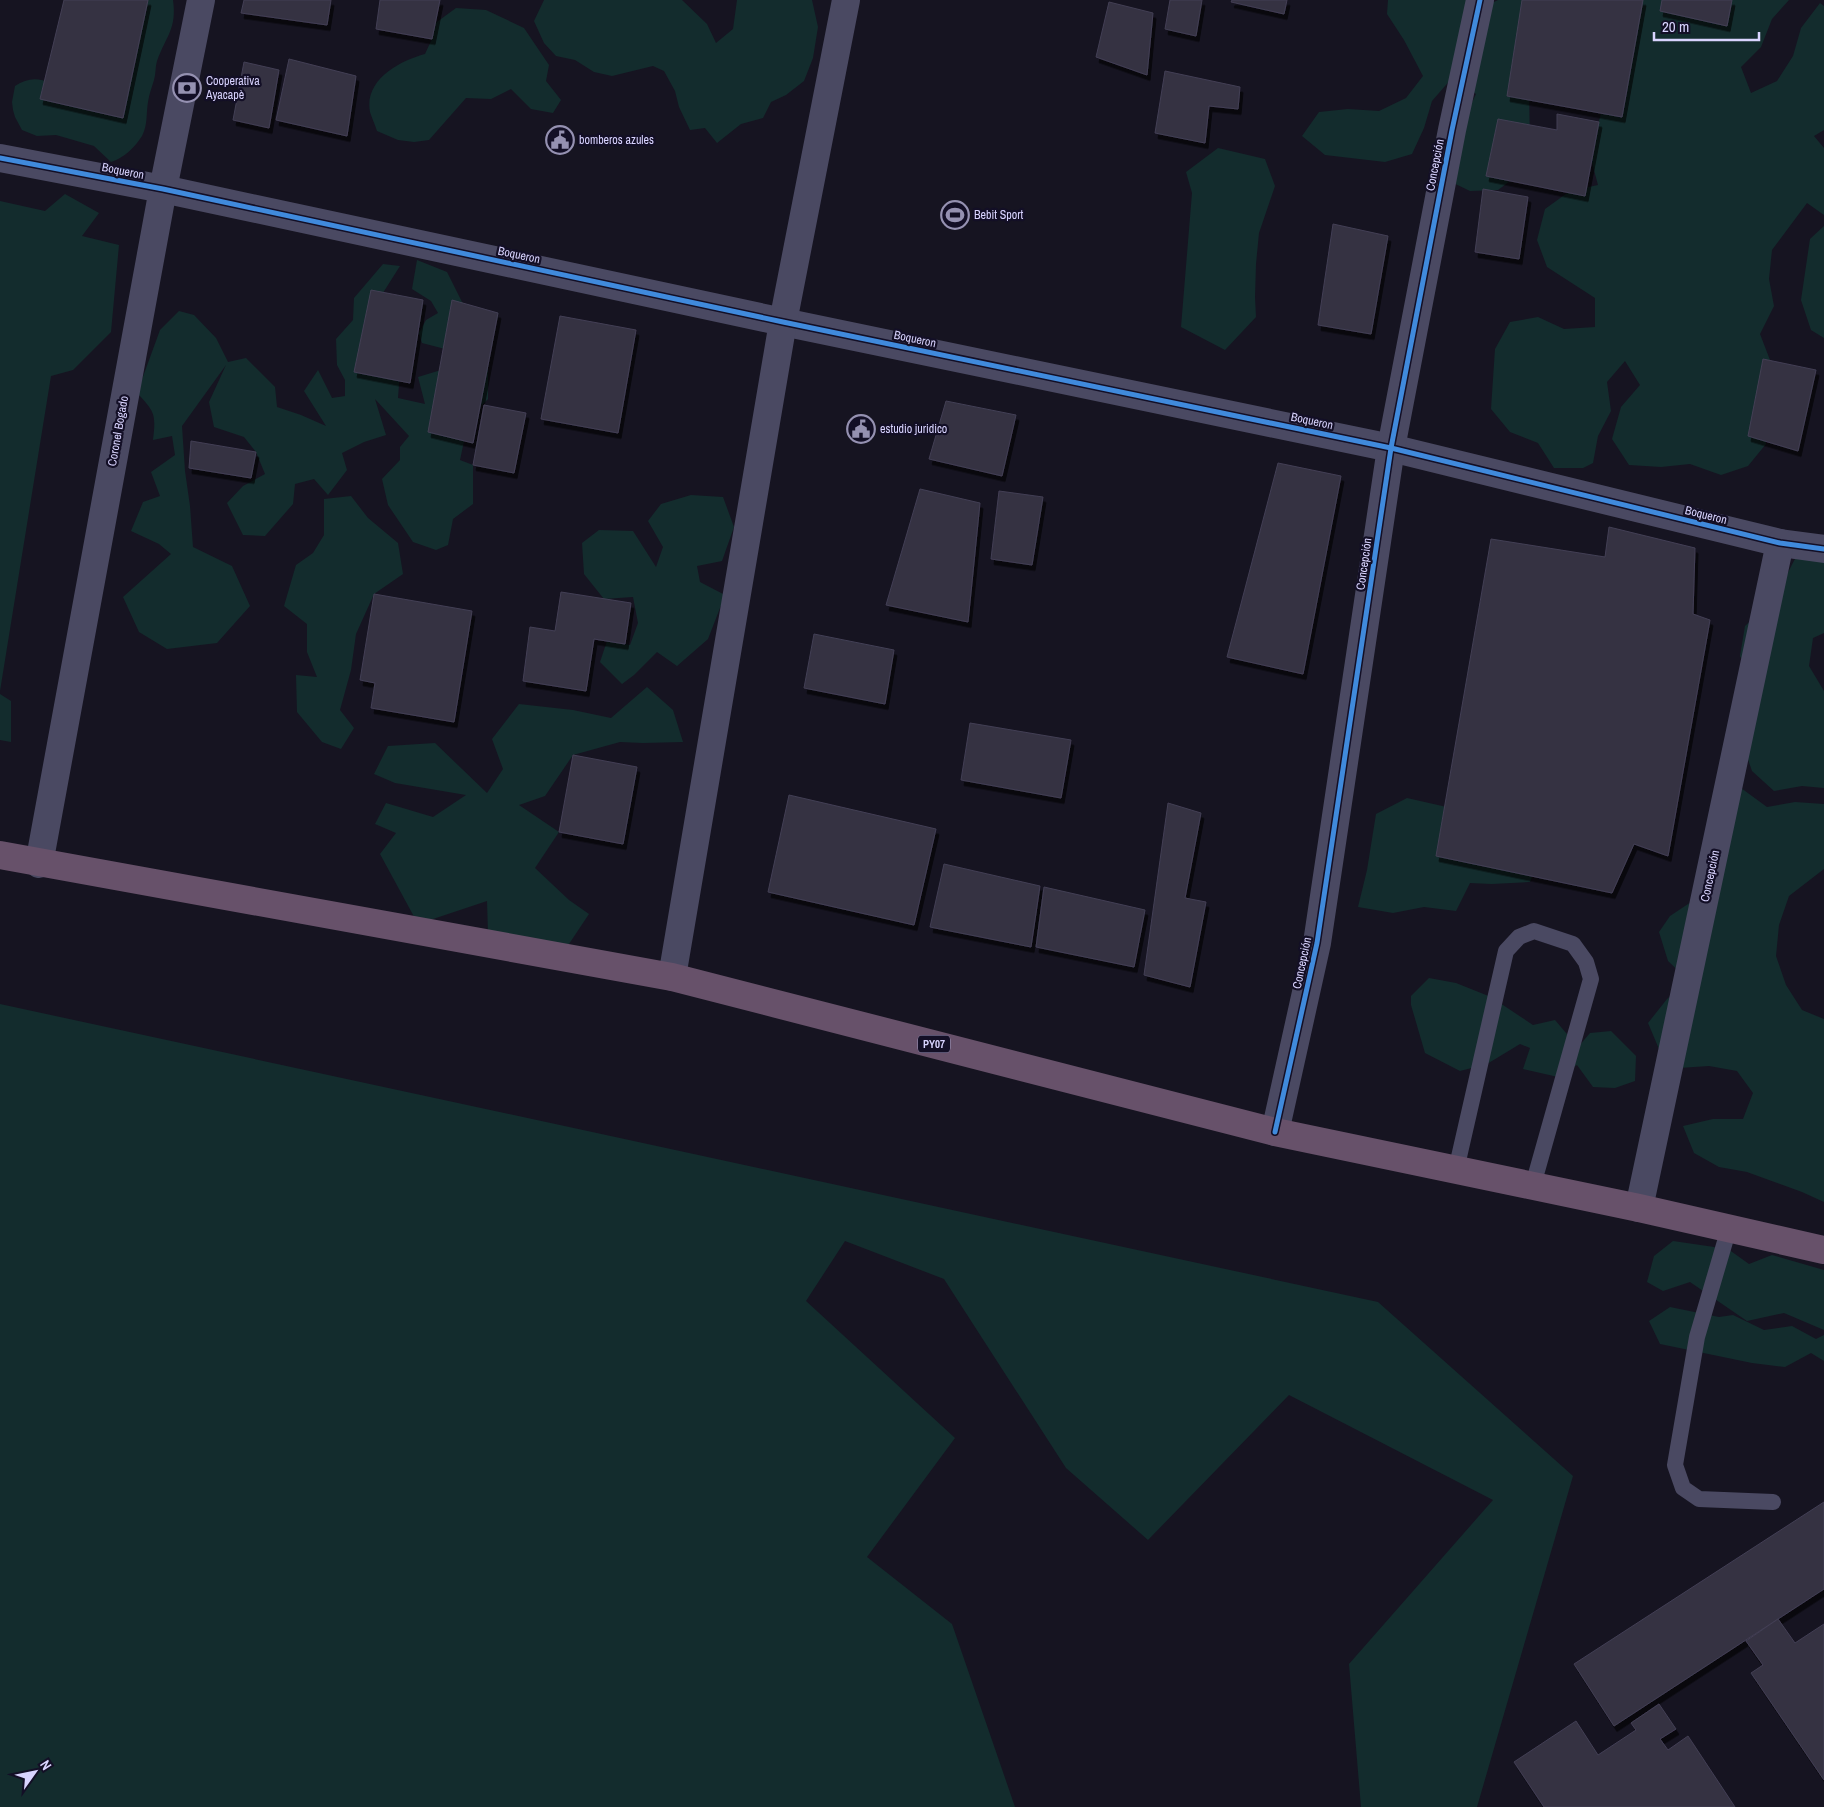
<svg xmlns="http://www.w3.org/2000/svg" width="1824" height="1807" font-family="'Archivo Narrow',sans-serif">
<defs>
<filter id="shadow"><feDropShadow dx="3" dy="5.5" stdDeviation="0" flood-color="#0009"/></filter>
</defs>
<rect width="100%" height="100%" fill="#161421"/>
<g fill="#132c2d">
<path d="M140,0H173C177,29 166,36 157,61C155,67 156,74 154,80C152,87 149,94 148,102C146,113 148,125 142,136C135,147 124,158 111,162L94,146L63,137L56,135L37,136L22,130L15,117L13,110L12,102L15,86C27,78 37,77 51,83Z"/>
<polygon points="544,0 682,0 707,24 716,43 733,29 737,0 812,0 818,27 813,58 804,81 786,95 771,102 763,118 741,124 717,143 705,128 690,130 679,107 675,91 664,71 653,66 612,76 594,72 575,60 556,56 544,43 534,21"/>
<polygon points="1388,0 1467,0 1484,7 1498,0 1789,0 1772,19 1761,47 1741,67 1751,93 1777,81 1793,56 1801,28 1820,3 1824,6 1824,130 1814,136 1824,148 1824,215 1807,203 1772,250 1769,279 1774,306 1760,334 1770,360 1766,388 1766,444 1748,466 1721,475 1690,464 1661,467 1629,465 1612,439 1621,407 1640,385 1625,361 1607,382 1611,411 1598,436 1593,463 1583,468 1554,468 1538,443 1510,432 1491,409 1495,349 1510,322 1538,317 1564,329 1595,327 1595,298 1547,267 1537,240 1545,209 1570,191 1598,185 1590,155 1605,98 1529,87 1530,147 1521,173 1498,190 1470,191 1443,178 1463,121 1476,94 1452,78 1432,101 1424,128 1412,154 1385,162 1325,155 1302,136 1319,112 1348,109 1379,111 1406,98 1423,76 1404,40 1387,14"/>
<path d="M456,8L486,10L524,28L549,65L546,81L561,100L553,113L531,109L511,89L491,99L466,98L429,140L414,142L398,140L377,131C375,125 372,118 370,112C364,80 399,61 425,54L432,39L426,30Z"/>
<polygon points="1218,148 1265,159 1275,186 1259,233 1256,264 1255,297 1256,317 1225,350 1181,327 1192,193 1186,172"/>
<polygon points="65,194 99,213 82,236 119,245 111,332 73,370 51,376 0,691 0,201 45,211"/>
<polygon points="1824,226 1824,338 1811,330 1801,300 1810,239"/>
<path d="M417,260L447,272L462,302L494,326L488,363V399L469,418L460,460L473,465V504L453,519L448,545L436,550L413,542L388,505L382,479L400,460V447L409,436L375,399L386,435L364,442L342,453L347,470L328,495L314,479L295,484L293,504L265,536L243,535L227,503L243,486L265,474L256,452L244,437L214,427L209,402L226,365L182,426L185,471L190,506L193,547L232,566L250,606L217,643L167,649L139,632L123,597L171,554L159,544L131,531L143,502L160,496L151,472L175,455L172,436L153,440C156,414 155,412 137,393L160,330L179,311L194,315L216,338L228,362L246,358L275,387L277,407L301,415L326,426L304,391L318,370L332,398L345,396V380L337,365L336,339L353,320L354,298L383,264L400,266L381,296L400,371L398,398L425,404L418,377L441,370L445,349L422,343L419,333L426,320L438,313L431,301L412,289Z"/>
<polygon points="691,495 723,497 734,527 722,561 697,566 700,582 725,595 708,639 677,666 657,652 634,675 622,684 600,662 607,641 630,645 638,623 633,597 604,599 584,574 582,543 599,530 633,531 656,567 663,547 648,521 661,504"/>
<polygon points="351,496 368,518 398,543 403,574 374,594 356,634 351,670 340,710 354,728 341,749 322,742 297,712 296,675 317,677 307,652 307,624 284,606 296,565 313,553 324,535 324,499"/>
<polygon points="1824,540 1824,633 1813,638 1809,666 1824,691 1824,788 1802,786 1774,791 1752,771 1742,742 1753,682 1740,656 1745,626 1767,606 1783,582 1797,555"/>
<polygon points="647,687 673,710 683,742 643,743 620,742 573,755 545,796 519,805 559,832 535,868 569,900 589,914 561,956 488,933 487,901 418,924 380,854 396,833 375,824 386,803 433,817 466,795 395,783 374,774 388,746 435,743 487,793 503,769 492,739 519,704 573,710 611,718"/>
<polygon points="0,694 11,701 11,742 0,740"/>
<polygon points="1741,788 1767,807 1795,802 1824,804 1824,869 1789,896 1779,925 1776,956 1786,985 1802,1010 1824,1019 1824,1202 1802,1192 1747,1172 1719,1167 1694,1153 1683,1126 1713,1119 1743,1119 1753,1093 1737,1071 1709,1066 1679,1068 1659,1049 1648,1023 1667,999 1688,980 1668,961 1659,932 1670,916 1694,900"/>
<polygon points="1407,798 1451,808 1540,856 1530,882 1492,884 1470,883 1456,911 1424,907 1393,913 1358,907 1367,870 1376,814"/>
<polygon points="1429,978 1456,983 1491,997 1533,1025 1555,1020 1578,1047 1590,1033 1611,1031 1636,1056 1635,1081 1615,1088 1593,1087 1577,1065 1558,1077 1523,1069 1530,1048 1520,1044 1487,1064 1460,1071 1425,1053 1411,1005 1411,996"/>
<polygon points="0,1004 1378,1302 1573,1476 1477,1807 1361,1807 1349,1664 1493,1500 1289,1395 1148,1540 1066,1468 944,1279 845,1241 806,1301 955,1438 867,1557 952,1624 1015,1807 0,1807"/>
<polygon points="1673,1241 1728,1249 1749,1264 1772,1255 1824,1270 1824,1330 1784,1313 1747,1321 1690,1282 1663,1291 1647,1282 1654,1256"/>
<polygon points="1670,1307 1719,1317 1733,1315 1764,1330 1792,1326 1816,1339 1824,1335 1824,1361 1811,1353 1785,1367 1752,1363 1660,1344 1649,1321"/>
</g>
<g fill="#343243" stroke="#433f54" filter="url(#shadow)">
<polygon points="64,0 148,0 123,118 40,99"/>
<polygon points="244,0 331,0 327,25 241,13"/>
<polygon points="380,0 440,0 432,39 376,29"/>
<polygon points="1170,0 1202,0 1196,36 1165,29"/>
<polygon points="1232,0 1287,0 1284,14 1231,2"/>
<polygon points="1522,0 1643,0 1622,117 1507,96"/>
<polygon points="1662,0 1732,0 1727,26 1660,11"/>
<polygon points="1109,2 1153,13 1147,75 1096,57"/>
<polygon points="289,59 356,76 347,136 276,120"/>
<polygon points="244,62 279,70 269,128 233,120"/>
<polygon points="1165,71 1240,87 1238,109 1209,106 1205,143 1155,133"/>
<polygon points="1557,114 1599,122 1585,196 1486,176 1498,119 1557,130"/>
<polygon points="1483,189 1528,197 1519,259 1475,252"/>
<polygon points="1333,224 1388,236 1371,334 1318,325"/>
<polygon points="371,290 423,300 410,383 354,372"/>
<polygon points="452,300 498,313 473,443 428,432"/>
<polygon points="560,316 636,330 618,433 541,419"/>
<polygon points="1763,359 1816,370 1798,451 1748,436"/>
<polygon points="946,401 1016,415 1002,476 929,459"/>
<polygon points="484,405 526,413 514,473 473,465"/>
<polygon points="191,441 256,452 251,478 189,468"/>
<polygon points="1278,463 1341,476 1303,674 1227,657"/>
<polygon points="920,489 980,503 968,622 886,605"/>
<polygon points="999,491 1043,497 1032,565 991,559"/>
<polygon points="1609,527 1695,548 1693,614 1710,620 1668,856 1634,844 1612,893 1436,856 1491,539 1605,557"/>
<polygon points="561,592 631,603 625,644 594,639 586,691 523,681 530,627 555,631"/>
<polygon points="374,594 472,611 454,722 371,708 375,683 360,680"/>
<polygon points="814,634 894,650 885,704 804,688"/>
<polygon points="970,723 1071,740 1061,798 961,780"/>
<polygon points="573,755 637,767 623,844 559,832"/>
<polygon points="789,795 936,829 914,925 768,892"/>
<polygon points="1168,803 1201,813 1185,898 1206,902 1190,987 1144,975"/>
<polygon points="944,864 1040,886 1031,947 930,927"/>
<polygon points="1044,887 1145,910 1134,967 1036,947"/>
<polygon points="1824,1502 1824,1589 1614,1726 1574,1664"/>
<polygon points="1778,1619 1795,1643 1824,1624 1824,1780 1751,1673 1763,1665 1746,1641"/>
<polygon points="1659,1704 1676,1729 1660,1739 1668,1750 1688,1736 1735,1807 1544,1807 1514,1762 1576,1721 1598,1755 1636,1730 1631,1723"/>
</g>
<g fill="none" stroke-linecap="round" stroke-linejoin="round">
<g stroke="#4a4962" stroke-width="16">
<polyline points="1456,1170 1506,951 1519,937 1534,931 1573,944 1586,962 1591,979 1533,1185"/>
<polyline points="1729,1228 1697,1337 1675,1465 1683,1488 1699,1499 1773,1502"/>
</g>
<g stroke="#4a4962" stroke-width="28">
<polyline points="0,158 163,189 783,322 1391,448 1780,543 1824,549"/>
<polyline points="39,864 163,189 201,0"/>
<polyline points="672,977 783,322 846,0"/>
<polyline points="1275,1132 1317,943 1391,448 1452,130 1480,0"/>
<polyline points="1639,1208 1780,543"/>
</g>
<polyline stroke="#67516a" stroke-width="28" points="0,855 672,977 1275,1132 1639,1208 1824,1250"/>
<defs>
<g id="cycleway">
<polyline points="0,158 163,189 783,322 1391,448 1780,543 1824,549"/>
<polyline points="1275,1132 1317,943 1391,448 1452,130 1480,0"/>
</g>
</defs>
<use href="#cycleway" stroke="#130f26" stroke-width="8"/>
<use href="#cycleway" stroke="#408adc" stroke-width="5"/>
</g>
<defs>
<symbol id="bank-ring" viewBox="-11 -11 22 22"><circle r="9.5" fill="#130f26" stroke="#9591b1" stroke-width="1.5"/><path d="M-6-4H6V4H-6ZM0-2.3a2.3 2.3 0 1 0 0 4.6a2.3 2.3 0 1 0 0-4.6Z" fill="#9591b1"/></symbol>
<symbol id="civic-ring" viewBox="-11 -11 22 22"><circle r="9.5" fill="#130f26" stroke="#9591b1" stroke-width="1.5"/><path d="M-.6-6.5H3V-4.5H.6V-3L4-1V1h2V6H-6V1h2V-1L-.6-3ZM-1.2 2.5V6h2.4V2.5Z" fill="#9591b1"/></symbol>
<symbol id="stadium-ring" viewBox="-11 -11 22 22"><circle r="9.5" fill="#130f26" stroke="#9591b1" stroke-width="1.5"/><path d="M0-5a6.5 5 0 1 0 0 10a6.5 5 0 1 0 0-10ZM-3.5-1.8h7v3.6h-7Z" fill="#9591b1"/></symbol>
</defs>
<g fill-rule="evenodd">
<use href="#bank-ring" x="171" y="72" width="32" height="32"/>
<use href="#civic-ring" x="544" y="124" width="32" height="32"/>
<use href="#stadium-ring" x="939" y="199" width="32" height="32"/>
<use href="#civic-ring" x="845" y="413" width="32" height="32"/>
</g>
<g text-anchor="middle" dominant-baseline="central" stroke-width="4.5" stroke-linejoin="round" paint-order="stroke">
<rect fill="#130f26" stroke="#9e99be" stroke-width="1" x="918" y="1035.5" width="32" height="17" rx="4"/>
<g font-size="11" font-weight="bold" fill="#d9d4ff">
<text x="934" y="1044">PY07</text>
</g>
<g font-size="12" fill="#d9d4ff" stroke="#130f26" text-anchor="start">
<text x="206" y="81">Cooperativa<tspan x="206" dy="14">Ayacapè</tspan></text>
<text x="579" y="140">bomberos azules</text>
<text x="974" y="215">Bebit Sport</text>
<text x="880" y="429">estudio juridico</text>
</g>
<g font-size="12" fill="#d9d4ff" stroke="#130f26">
<text transform="translate(1435 165) rotate(-79)">Concepción</text>
<text transform="translate(123 171) rotate(11)">Boqueron</text>
<text transform="translate(519 255) rotate(12)">Boqueron</text>
<text transform="translate(915 339) rotate(12)">Boqueron</text>
<text transform="translate(1312 421) rotate(12)">Boqueron</text>
<text transform="translate(118 431) rotate(-80)">Coronel Bogado</text>
<text transform="translate(1706 515) rotate(14)">Boqueron</text>
<text transform="translate(1364 564) rotate(-82)">Concepción</text>
<text transform="translate(1710 876) rotate(-78)">Concepción</text>
<text transform="translate(1302 963) rotate(-78)">Concepción</text>
</g>
</g>
<g transform="translate(35 1772) rotate(57)" stroke="#130f26" stroke-width="4" paint-order="stroke">
<path d="M0-4L9 19L0 12L-9 19Z" fill="#d9d4ff"/>
<text y="-8" font-size="14" font-weight="bold" text-anchor="middle" fill="#d9d4ff">N</text>
</g>
<path d="M1654 32v8h105v-8" fill="none" stroke="#d9d4ff" stroke-width="2.5"/>
<text x="1662" y="32" font-size="15" fill="#d9d4ff" stroke="#130f26" stroke-width="4" paint-order="stroke">20 m</text>
</svg>
